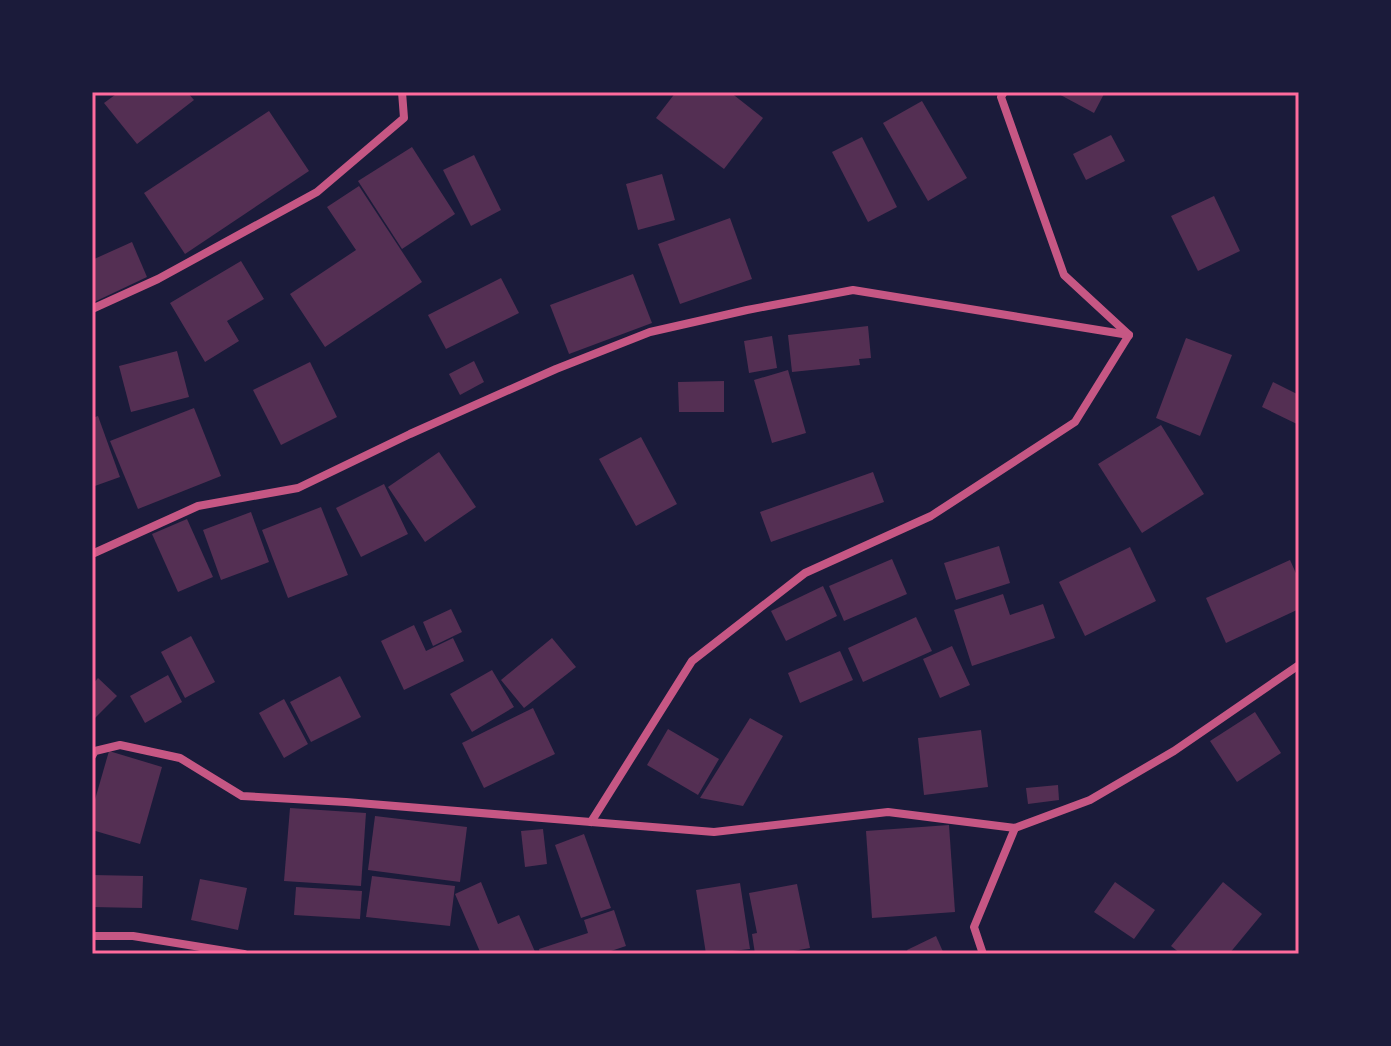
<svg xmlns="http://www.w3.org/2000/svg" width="1391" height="1046" font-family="Barlow,sans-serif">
<rect width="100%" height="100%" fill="#1b1b3a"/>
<g fill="#542f53">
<polygon points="119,92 187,92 194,100 137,144 104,103"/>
<polygon points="676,92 730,92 763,118 724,169 656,118"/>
<polygon points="1055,92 1105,92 1094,113"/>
<polygon points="922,101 967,178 928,201 883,123"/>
<polygon points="269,111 309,171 185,254 144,193"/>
<polygon points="1111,135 1125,161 1086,180 1073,154"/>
<polygon points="862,137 897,207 868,222 832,152"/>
<polygon points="412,147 455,214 402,249 358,181"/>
<polygon points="474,155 501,210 471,226 443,170"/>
<polygon points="662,174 675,220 638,230 626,184"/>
<polygon points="359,186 422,282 325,347 290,294 356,250 327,207"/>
<polygon points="1214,196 1240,251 1198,271 1171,216"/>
<polygon points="730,218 752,279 680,304 658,244"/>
<polygon points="132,242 147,277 92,303 92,260"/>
<polygon points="241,261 264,299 227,321 239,341 205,362 170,303"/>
<polygon points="633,274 652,323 569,354 550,305"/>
<polygon points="501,278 519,313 446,349 428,315"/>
<polygon points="868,326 871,358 859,359 860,365 792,372 788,335"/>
<polygon points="772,336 777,368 749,373 744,341"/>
<polygon points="1186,338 1232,355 1200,436 1156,418"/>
<polygon points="177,351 189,397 131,412 119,366"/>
<polygon points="474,361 484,382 460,395 449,374"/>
<polygon points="310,362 337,417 281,445 253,390"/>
<polygon points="788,370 806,433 772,443 754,380"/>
<polygon points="724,381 724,412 679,412 678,382"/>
<polygon points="1273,382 1299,395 1299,425 1262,407"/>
<polygon points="194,408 221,476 138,509 110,441"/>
<polygon points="98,416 120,477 92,487 92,418"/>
<polygon points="1161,425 1204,494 1142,533 1098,464"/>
<polygon points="641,437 677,504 636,526 599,459"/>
<polygon points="439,452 476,507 425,542 388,487"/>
<polygon points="873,472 884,502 771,542 760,512"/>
<polygon points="384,484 408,534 361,557 336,508"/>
<polygon points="321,507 348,575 288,598 262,530"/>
<polygon points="251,512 269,562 221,580 203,530"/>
<polygon points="187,519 213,577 178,592 152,534"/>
<polygon points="999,546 1010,583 956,600 944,563"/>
<polygon points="1130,547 1156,601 1085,636 1059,582"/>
<polygon points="892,559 907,594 844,621 829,586"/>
<polygon points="1290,560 1299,580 1299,609 1226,643 1206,598"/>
<polygon points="823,586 837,616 786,641 771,611"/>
<polygon points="1003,594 1010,615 1043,604 1055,638 972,666 954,610"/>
<polygon points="451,609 462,632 433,646 423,622"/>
<polygon points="916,617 932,651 863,682 848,648"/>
<polygon points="414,625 426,651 453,638 464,661 404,690 381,641"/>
<polygon points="191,636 215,682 185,698 161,652"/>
<polygon points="552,638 576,667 524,708 501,680"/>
<polygon points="952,646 970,685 940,698 923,659"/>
<polygon points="840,651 853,680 800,703 788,673"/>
<polygon points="492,670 514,707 472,732 450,694"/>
<polygon points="168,675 182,702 145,723 130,696"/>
<polygon points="340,676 361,717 311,742 290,702"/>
<polygon points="98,678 117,696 92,721 92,685"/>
<polygon points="284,699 308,744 284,758 259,713"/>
<polygon points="533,708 555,754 484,788 462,743"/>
<polygon points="1255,712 1281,753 1237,782 1210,741"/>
<polygon points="750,718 783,736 743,806 700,798"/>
<polygon points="668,729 719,759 698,795 647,765"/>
<polygon points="981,730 988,787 924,795 918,738"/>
<polygon points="109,751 162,767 140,844 92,830 92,810"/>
<polygon points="1058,785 1059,800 1028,804 1026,788"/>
<polygon points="290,808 366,813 361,886 284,881"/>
<polygon points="375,816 467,827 460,882 368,870"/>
<polygon points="949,825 955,912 872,918 866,831"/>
<polygon points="543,829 547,864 525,867 521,831"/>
<polygon points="584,834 611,908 581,918 555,845"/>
<polygon points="92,875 143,876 142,908 92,907"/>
<polygon points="372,876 455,886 450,926 366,917"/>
<polygon points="200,879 247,888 238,930 191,920"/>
<polygon points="481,882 498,924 519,915 536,954 481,954 455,894"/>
<polygon points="1115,882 1155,910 1134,939 1094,912"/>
<polygon points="1223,882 1262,914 1229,954 1181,954 1171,946"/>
<polygon points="740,883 750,949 706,954 696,890"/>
<polygon points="797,884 810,948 777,954 755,954 752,934 757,933 749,893"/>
<polygon points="296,887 362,891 360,919 294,915"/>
<polygon points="614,910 626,946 602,954 540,954 539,949 588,933 584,920"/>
<polygon points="936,936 944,954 909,954 907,950"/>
</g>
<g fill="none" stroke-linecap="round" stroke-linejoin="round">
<g stroke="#c65784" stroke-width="8">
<polyline points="92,309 158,279 317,192 404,118 402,92"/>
<polyline points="92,554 198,506 298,488 410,434 556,369 650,332 747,310 853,290 1129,335"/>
<polyline points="92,756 95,751 120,745 180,758 242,796 346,802 714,832 888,812 1015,828 1090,800 1174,751 1299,665"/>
<polyline points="591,822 692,661 805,573 931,516 1075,422 1129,335 1064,275 1001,97 1004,92"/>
<polyline points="92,936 133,936 244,954"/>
<polyline points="983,954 974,927 1015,828"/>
</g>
</g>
<rect width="1391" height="1046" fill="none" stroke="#1b1b3a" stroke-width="188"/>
<rect x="94" y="94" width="1203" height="858" fill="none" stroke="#ff6b9d" stroke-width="3"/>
</svg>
